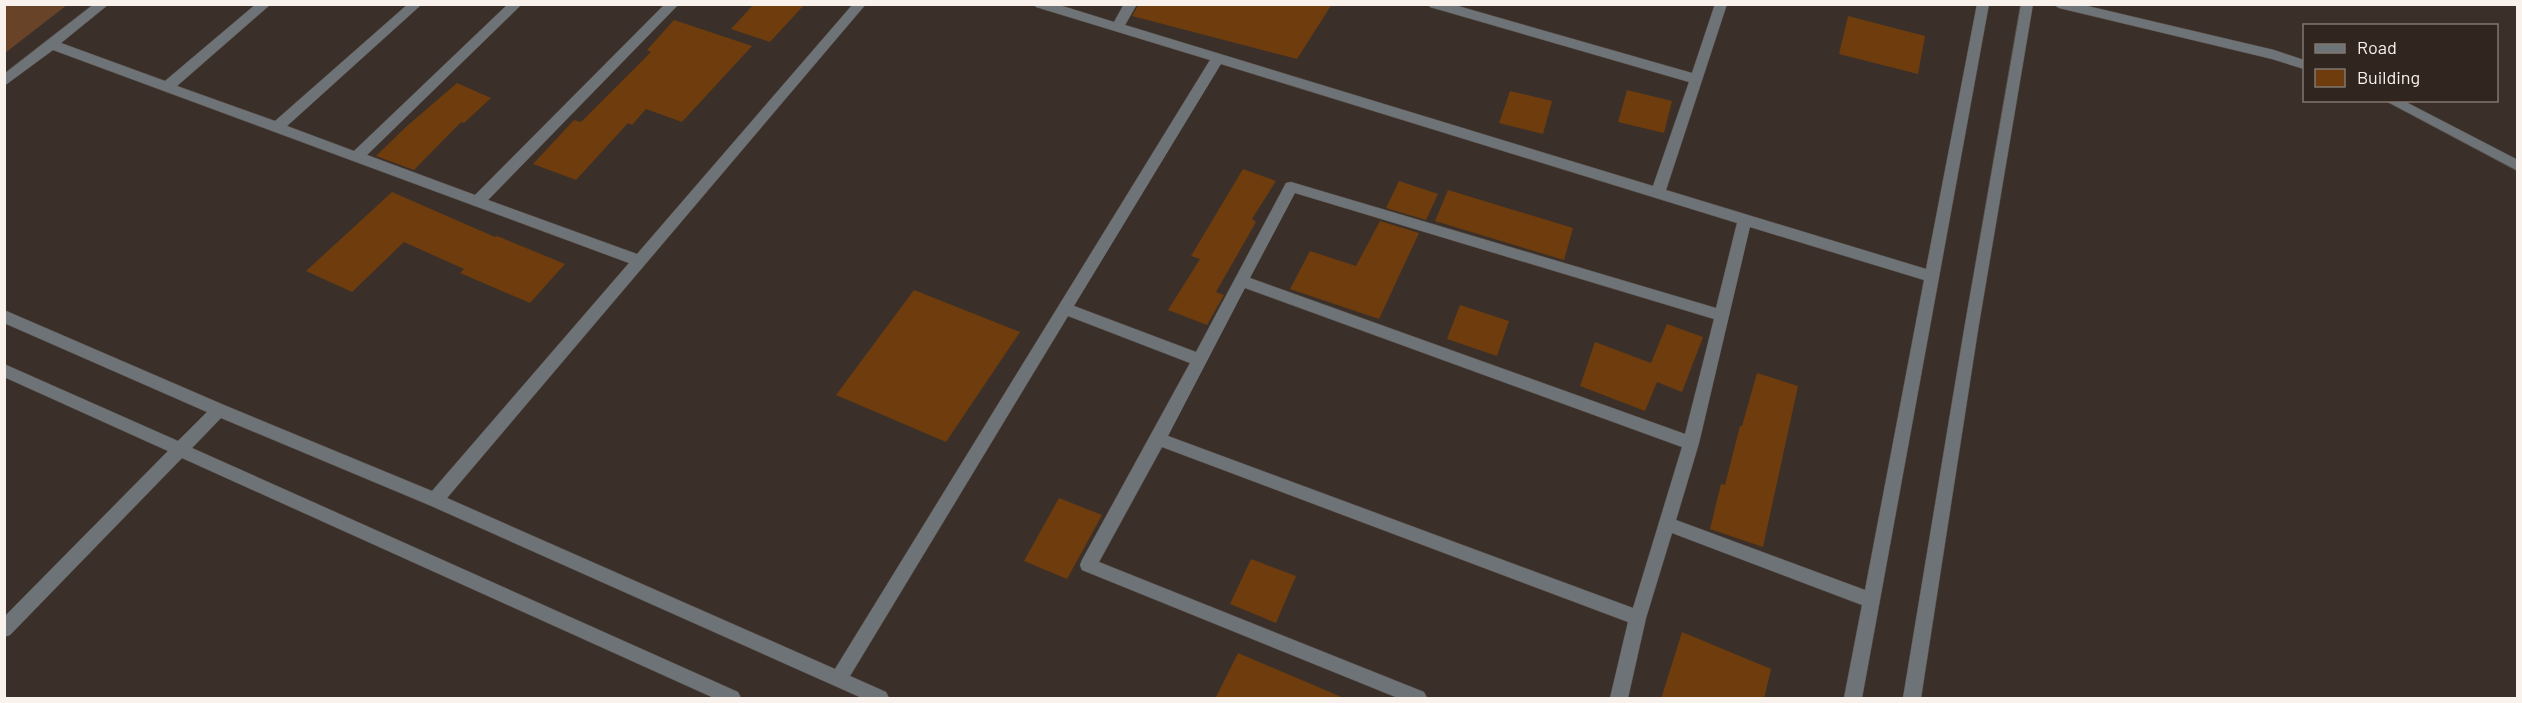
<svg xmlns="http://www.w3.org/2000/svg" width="2522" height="703" font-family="Barlow,sans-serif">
<rect width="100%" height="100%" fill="#3a3029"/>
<polygon fill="#684327" points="5,4 67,4 67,5 5,53"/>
<g fill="#6e3c0d">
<polygon points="754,4 805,4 770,42 731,29"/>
<polygon points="1139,4 1332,4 1297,59 1132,16"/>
<polygon points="1848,16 1925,36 1918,74 1839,54"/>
<polygon points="674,20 752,46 682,122 646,109 632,125 628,123 576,180 533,164 574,120 581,122 651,52 647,50"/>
<polygon points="457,83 491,98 464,123 461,122 414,170 376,156 407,126"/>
<polygon points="1627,90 1672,101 1664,133 1618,122"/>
<polygon points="1510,91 1552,101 1543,134 1499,123"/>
<polygon points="1243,169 1276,181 1252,219 1256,222 1216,292 1224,295 1207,325 1168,310 1200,259 1191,256"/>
<polygon points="1399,181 1438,194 1426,220 1386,208"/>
<polygon points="1448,190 1573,228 1564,260 1435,221"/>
<polygon points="392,192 495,237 497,236 565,264 530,303 460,273 464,269 404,242 352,292 306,271"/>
<polygon points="1380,221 1419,233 1379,319 1290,289 1310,251 1356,266"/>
<polygon points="914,290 1020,332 946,442 836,395"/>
<polygon points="1460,305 1509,321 1497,356 1447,339"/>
<polygon points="1667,324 1703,337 1682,392 1657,382 1645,411 1580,386 1595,342 1651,363"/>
<polygon points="1757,373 1798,386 1763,547 1710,529 1721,484 1725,485 1740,426 1742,426"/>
<polygon points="1059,498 1102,515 1067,579 1024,561"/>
<polygon points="1251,559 1296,576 1276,623 1230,604"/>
<polygon points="1682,632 1771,669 1764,699 1661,699"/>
<polygon points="1238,653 1344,698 1344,699 1215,699"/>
</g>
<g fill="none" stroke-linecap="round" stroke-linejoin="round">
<defs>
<g id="lane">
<polygon points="2053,4 2079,4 2274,50 2304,60 2304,69 2272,59 2059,8"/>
<polygon points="2384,100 2402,100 2518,160 2518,171"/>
</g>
<g id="street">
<path d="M94,4H109L61,43L165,81L256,4H271L177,86L275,121L408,4H422L287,126L354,151L508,4H522L367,155L475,195L665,4H679L488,200L637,254L853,4H866L447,498L835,669L1210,60L1036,7L1034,4H1056L1114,22L1124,4H1137L1125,25L1653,186L1689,82L1430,7L1428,4H1451L1692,73L1715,4H1727L1666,190L1926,269L1977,4H1989L1862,698H1844L1862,605L1672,533L1646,618L1628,698H1610L1628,622L1162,447L1099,562L1424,692L1427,698H1398L1082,570L1080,565L1082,560L1190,363L1068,316L850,676L886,692L889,698H862L429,505L221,418L192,448L738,692L741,698H714L182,458L10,635L4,637V617L168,451L4,377V364L178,441L207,412L4,323V310L224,405L432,491L629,263L53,50L4,86V74ZM1221,64L1737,223L1716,308L1291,182L1286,183L1196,352L1074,306ZM1295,193L1714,319L1685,434L1250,278ZM1750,227L1924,280L1865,590L1676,520L1699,443ZM1245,288L1682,447L1633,608L1168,436Z"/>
<polygon points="2021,4 2033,4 1978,330 1921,698 1903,698 1964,330"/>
</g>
</defs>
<use href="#lane" stroke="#584f48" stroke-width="1"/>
<use href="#street" stroke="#584f48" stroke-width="1"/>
<use href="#lane" fill="#6e7377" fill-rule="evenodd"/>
<use href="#street" fill="#6e7377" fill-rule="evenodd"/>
</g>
<rect width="2522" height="703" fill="none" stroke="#f8f1ec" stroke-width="12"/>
<rect x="2303" y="24" width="195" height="78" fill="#30261f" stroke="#807771" stroke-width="1.5"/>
<rect x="2315" y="44" width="30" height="9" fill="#6e7377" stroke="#807771" stroke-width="1.5"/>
<text x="2357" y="54" font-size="18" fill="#f8f1ec">Road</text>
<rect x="2315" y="69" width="30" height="18" fill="#6e3c0d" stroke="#807771" stroke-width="1.5"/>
<text x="2357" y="84" font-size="18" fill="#f8f1ec">Building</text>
</svg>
